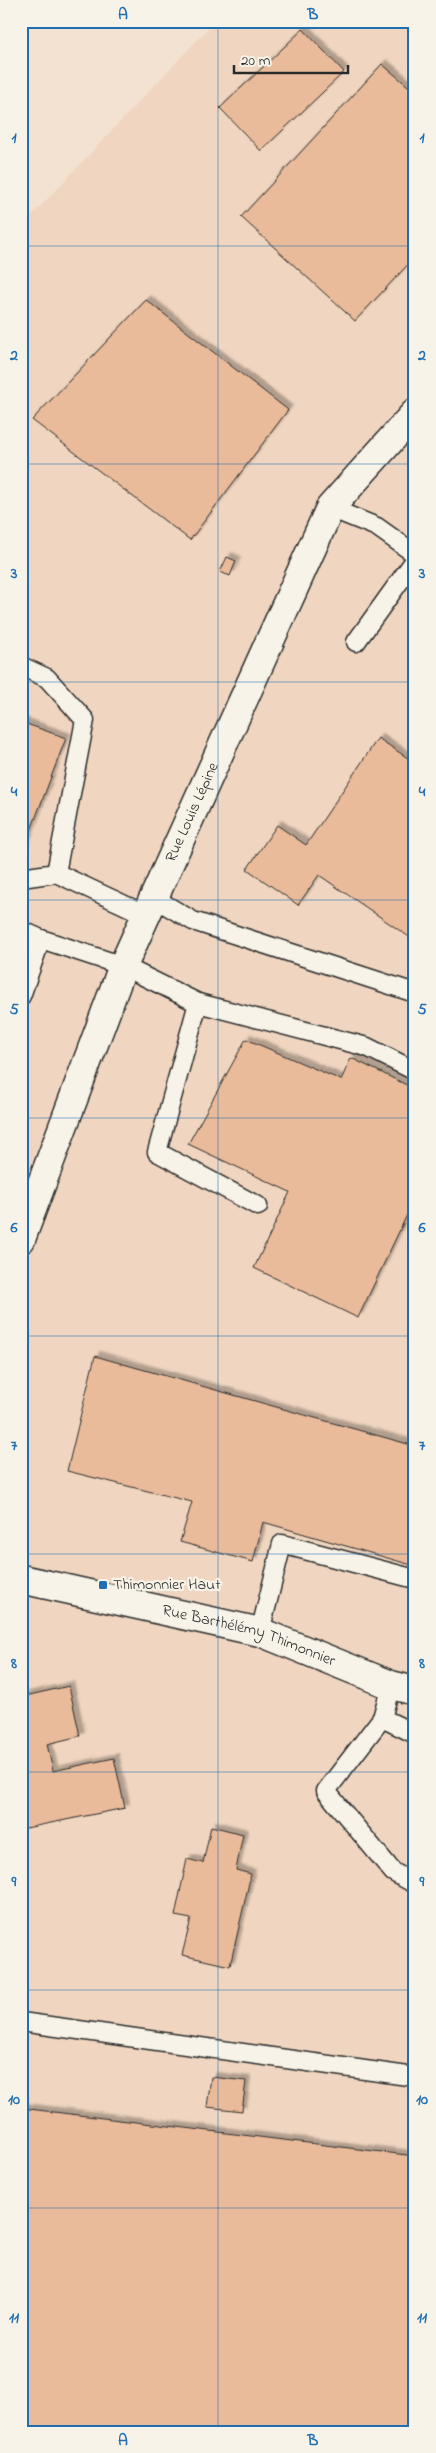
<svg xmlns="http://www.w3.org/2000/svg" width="436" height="2453" font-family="'Indie Flower',sans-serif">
<defs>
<filter id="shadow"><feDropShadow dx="4.5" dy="-4.5" stdDeviation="1" flood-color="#0004"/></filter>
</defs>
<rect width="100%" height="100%" fill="#f3e2d1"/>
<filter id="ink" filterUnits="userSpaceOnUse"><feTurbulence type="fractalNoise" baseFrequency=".02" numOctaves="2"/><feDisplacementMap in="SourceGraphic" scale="10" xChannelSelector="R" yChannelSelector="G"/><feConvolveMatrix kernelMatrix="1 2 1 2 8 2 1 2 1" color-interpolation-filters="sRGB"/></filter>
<g filter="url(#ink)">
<polygon fill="#f0d6c0" points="215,21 415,21 415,2432 21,2432 21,227"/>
<g fill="#eabb9a" stroke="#2b2b2b" filter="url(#shadow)">
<polygon points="303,29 344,72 261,151 220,108"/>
<polygon points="382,64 415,92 415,257 355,321 241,217"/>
<polygon points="146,300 288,410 190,540 32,420"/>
<polygon points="227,557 236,561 230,576 220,572"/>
<polygon points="21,722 66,738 21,856"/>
<polygon points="378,738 415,763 415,941 319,875 298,905 247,869 277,825 306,845"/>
<polygon points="246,1039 341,1080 351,1058 415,1089 415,1198 358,1318 254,1268 290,1192 188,1144"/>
<polygon points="95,1356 415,1446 415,1566 263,1522 253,1562 180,1542 192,1502 67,1471"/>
<polygon points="69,1686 80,1736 47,1744 53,1771 114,1758 125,1808 21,1829 21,1697"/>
<polygon points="211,1826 243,1834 236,1870 251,1874 230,1966 182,1955 191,1919 175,1916 187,1859 203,1863"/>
<polygon points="211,2077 246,2081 242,2111 207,2107"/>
<polygon points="21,2108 415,2156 415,2432 21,2432"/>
</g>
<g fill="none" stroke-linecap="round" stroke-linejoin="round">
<defs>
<g id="service">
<polyline points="330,508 377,527 415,554"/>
<polyline points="356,642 415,560"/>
<polyline points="21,666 47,678 85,720 56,873"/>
<polyline points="21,878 56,873 146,915"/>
<polyline points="154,898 193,921 415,993"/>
<polyline points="21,930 41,939"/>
<polyline points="21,996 41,939 123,966 198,1003 157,1152 258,1206"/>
<polyline points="198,1003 367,1047 415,1071"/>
<polyline points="260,1632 282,1544 415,1579"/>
<polyline points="391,1685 382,1718 415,1734"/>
<polyline points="382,1718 326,1791 393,1872 415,1884"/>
<polyline points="21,2022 415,2077"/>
</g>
<g id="minor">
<path id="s1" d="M21,1239L123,966L330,508L415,413"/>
<path id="s2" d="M21,1579L260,1632L391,1685L415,1691"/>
</g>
</defs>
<use href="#service" stroke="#2b2b2b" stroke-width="21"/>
<use href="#minor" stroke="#2b2b2b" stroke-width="31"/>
<use href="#service" stroke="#f7f3e8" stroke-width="18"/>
<use href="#minor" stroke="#f7f3e8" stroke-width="28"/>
</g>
</g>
<path fill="none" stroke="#1f6fb2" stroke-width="1" stroke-opacity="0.55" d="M218,21V2432M21,246H415M21,464H415M21,682H415M21,900H415M21,1118H415M21,1336H415M21,1554H415M21,1772H415M21,1990H415M21,2208H415"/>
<rect fill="#1f6fb2" stroke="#f7f3e8" stroke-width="2" x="98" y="1580" width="10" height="10" rx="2.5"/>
<g text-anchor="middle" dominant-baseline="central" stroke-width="4.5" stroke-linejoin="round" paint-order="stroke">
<g font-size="16" fill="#2b2b2b" stroke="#f7f3e8">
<text stroke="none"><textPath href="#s1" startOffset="460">Rue Louis Lépine</textPath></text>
<text stroke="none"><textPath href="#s2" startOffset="235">Rue Barthélémy Thimonnier</textPath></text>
</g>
<g font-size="16" fill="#2b2b2b" stroke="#f7f3e8" text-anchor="start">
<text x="113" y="1585">Thimonnier Haut</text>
</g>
</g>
<rect width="436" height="2453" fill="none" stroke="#f7f3e8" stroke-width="55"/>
<path d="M234 65v8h114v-8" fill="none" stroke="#2b2b2b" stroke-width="2.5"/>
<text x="241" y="65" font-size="15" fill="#2b2b2b" stroke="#f7f3e8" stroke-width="4" paint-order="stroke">20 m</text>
<rect x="28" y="28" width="380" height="2398" fill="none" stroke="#1f6fb2" stroke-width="2"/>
<g font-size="16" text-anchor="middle" font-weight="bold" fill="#1f6fb2">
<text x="123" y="19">A</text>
<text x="313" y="19">B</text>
<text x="14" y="142">1</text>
<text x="422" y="142">1</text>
<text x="14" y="360">2</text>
<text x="422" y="360">2</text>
<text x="14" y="578">3</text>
<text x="422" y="578">3</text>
<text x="14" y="796">4</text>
<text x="422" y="796">4</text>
<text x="14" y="1014">5</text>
<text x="422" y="1014">5</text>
<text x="14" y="1232">6</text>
<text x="422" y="1232">6</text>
<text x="14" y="1450">7</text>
<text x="422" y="1450">7</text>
<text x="14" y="1668">8</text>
<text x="422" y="1668">8</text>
<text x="14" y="1886">9</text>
<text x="422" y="1886">9</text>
<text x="14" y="2104">10</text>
<text x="422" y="2104">10</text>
<text x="14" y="2322">11</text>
<text x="422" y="2322">11</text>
<text x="123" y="2445">A</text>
<text x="313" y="2445">B</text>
</g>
</svg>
